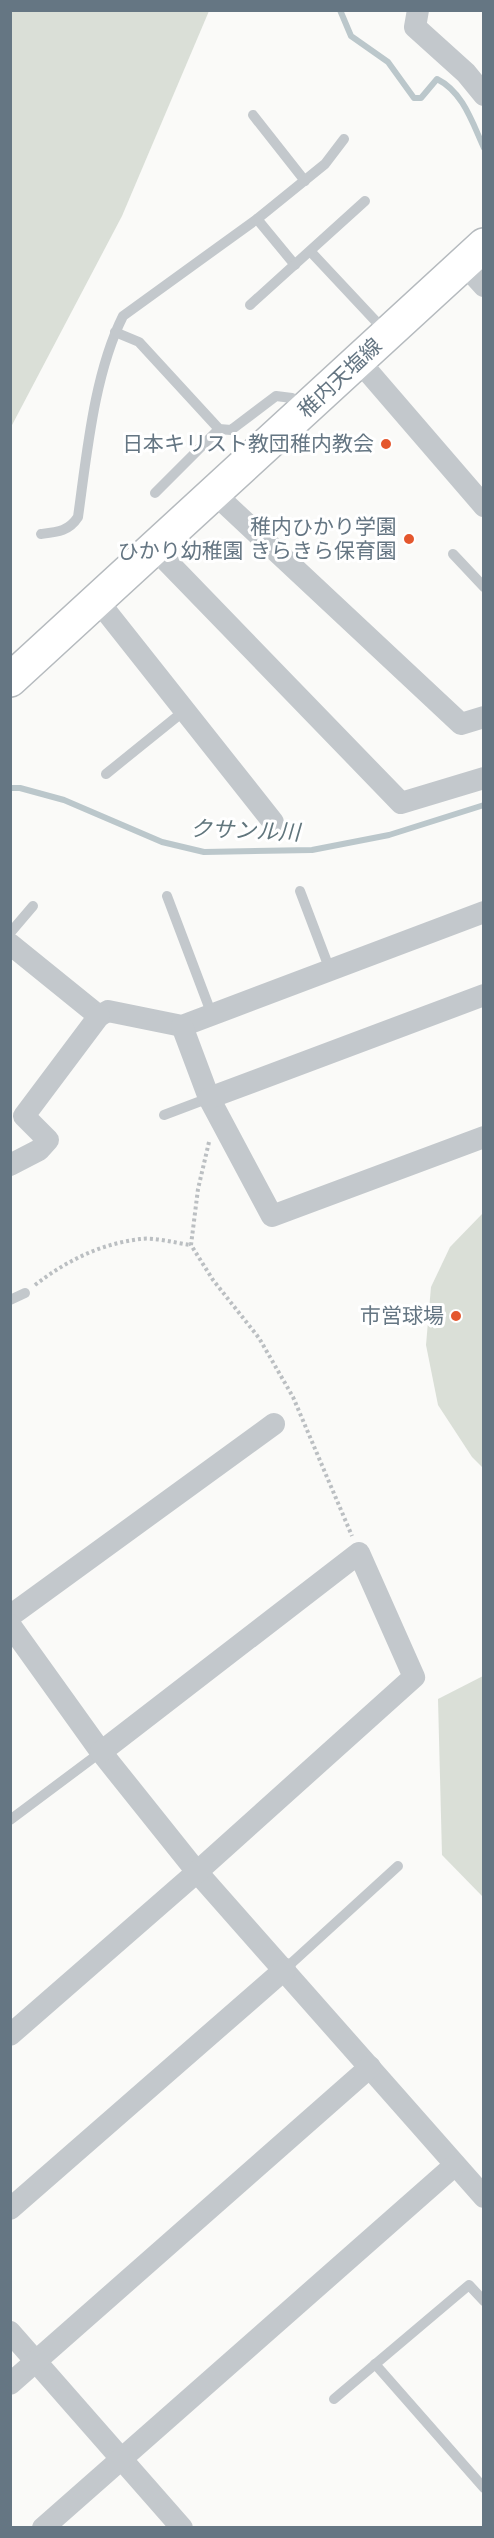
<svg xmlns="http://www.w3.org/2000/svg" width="494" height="2538" font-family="Jost,'Noto Sans JP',sans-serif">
<rect width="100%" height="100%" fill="#fafaf8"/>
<g fill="#dadfd7">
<polygon points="11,10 209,11 122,216 11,427"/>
<polygon points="483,1213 483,1468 472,1457 438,1405 426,1345 431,1287 450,1247"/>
<polygon points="483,1676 483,1897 442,1855 438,1699"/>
</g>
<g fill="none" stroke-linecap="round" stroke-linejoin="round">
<g stroke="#bbc7cb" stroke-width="6">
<path d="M340,10L351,36L388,62L414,98H421L437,79C463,92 472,122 484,148"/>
<polyline points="10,788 20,788 64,800 162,842 204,852 312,850 389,835 484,805"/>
</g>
<defs>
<polyline id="primary" points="10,680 484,245"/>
</defs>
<use href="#primary" stroke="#b5babe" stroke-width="36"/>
<g stroke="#bbbfc2" stroke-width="4" stroke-dasharray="3 3" stroke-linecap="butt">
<polyline points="209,1142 198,1189 191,1245 213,1280 259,1338 293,1397 352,1536"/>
<path d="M35,1285C66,1261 100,1244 140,1239C155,1237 175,1243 191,1245"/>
</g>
<g stroke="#c3c8cc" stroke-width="10">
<polyline points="253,115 305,181"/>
<polyline points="257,219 295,265"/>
<polyline points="311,252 384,330"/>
<polyline points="250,305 365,201"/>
<polyline points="115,332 139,342 219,429 231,430 276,396 292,398 301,408"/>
<polyline points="155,493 219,429"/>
<path d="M41,534C58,532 69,531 78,517C87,453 94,374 123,316L257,219L325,164L344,139"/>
<polyline points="453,554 484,587"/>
<polyline points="106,774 184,711"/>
<polyline points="300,891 330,970"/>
<polyline points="167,896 212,1015"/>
<polyline points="10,933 33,906"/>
<polyline points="164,1115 209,1098"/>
<polyline points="10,1300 25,1293"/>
<polyline points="10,1820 101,1752"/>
<polyline points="285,1969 398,1866"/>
<polyline points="375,2364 484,2488"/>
<polyline points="334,2399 469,2285 484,2301"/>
</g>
<g stroke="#c3c8cc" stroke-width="22">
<polyline points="418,10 415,27 466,73 484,95"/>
<polyline points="464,264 484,286"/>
<polyline points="359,361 484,506"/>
<polyline points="215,494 461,724 484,717"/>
<polyline points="155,549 401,803 484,778"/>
<polyline points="98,601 273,822"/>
<polyline points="10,944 99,1016 108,1011 182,1026 484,912"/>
<polyline points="182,1026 209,1098 272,1216 484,1137"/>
<polyline points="209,1098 484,995"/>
<polyline points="10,1165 39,1150 48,1140 24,1116 99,1016"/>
<polyline points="10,1616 274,1424"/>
<polyline points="10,1625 101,1752 197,1872 484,2197"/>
<polyline points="10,2035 197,1872 414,1677 359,1553 101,1752"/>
<polyline points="10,2209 285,1969"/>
<polyline points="10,2332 182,2528"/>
<polyline points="10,2384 370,2067"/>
<polyline points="43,2528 455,2165"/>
</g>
<use href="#primary" stroke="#fff" stroke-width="33"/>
</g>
<g fill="#e4572e" stroke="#fff" stroke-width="2">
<circle cx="386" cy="444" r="6"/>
<circle cx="409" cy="539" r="6"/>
<circle cx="456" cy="1316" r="6"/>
</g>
<g text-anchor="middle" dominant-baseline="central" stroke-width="6" stroke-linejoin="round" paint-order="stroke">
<g font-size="21" fill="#657683" stroke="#fff">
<text transform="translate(340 378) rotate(-43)">稚内天塩線</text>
</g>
<g font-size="21" fill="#657683" stroke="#fff" text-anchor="end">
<text x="374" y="444">日本キリスト教団稚内教会</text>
<text x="397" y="527">稚内ひかり学園<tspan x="397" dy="24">ひかり幼稚園 きらきら保育園</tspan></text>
<text x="444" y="1316">市営球場</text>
</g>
<g font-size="22" font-style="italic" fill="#60757c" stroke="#fff">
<text transform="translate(245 830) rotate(2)">クサンル川</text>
</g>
</g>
<rect width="494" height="2538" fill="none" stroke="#657683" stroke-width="24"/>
</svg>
